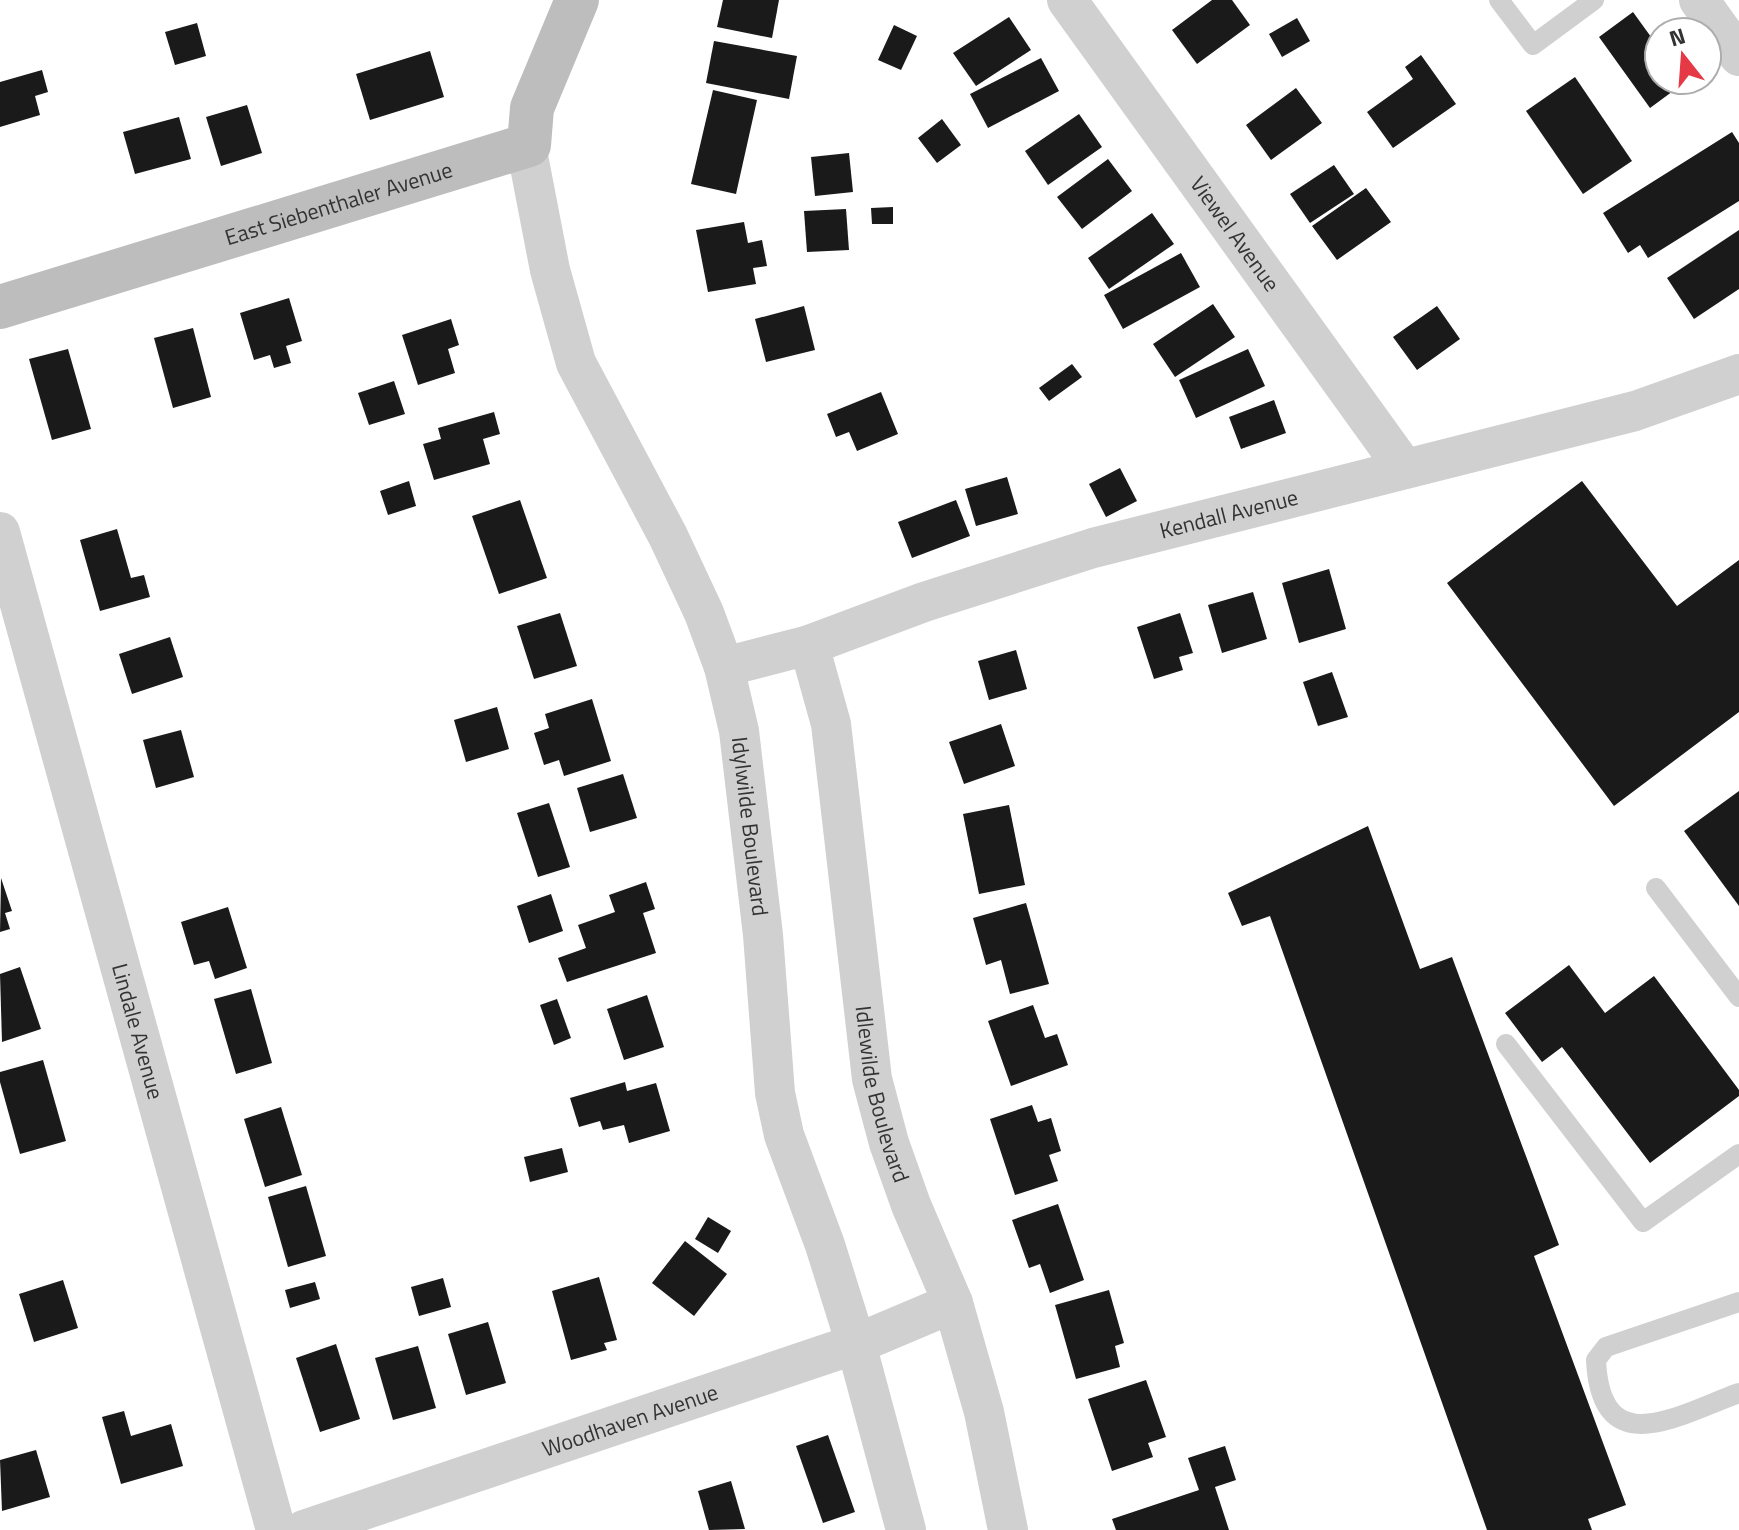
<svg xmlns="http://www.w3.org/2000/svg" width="1739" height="1530" font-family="'Titillium Web',sans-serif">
<rect width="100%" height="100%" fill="#fff"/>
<g fill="#1a1a1a">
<polygon points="723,0 779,0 772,38 717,27"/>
<polygon points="1212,0 1232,0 1250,25 1197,64 1172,30"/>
<polygon points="1633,12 1659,48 1659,80 1682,80 1684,83 1650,108 1599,37"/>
<polygon points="1009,17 1031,50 976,86 953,53"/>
<polygon points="1297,18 1310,41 1282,57 1269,34"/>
<polygon points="197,23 206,56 175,65 165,32"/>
<polygon points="894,25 917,36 901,70 878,60"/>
<polygon points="714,41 797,56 789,99 706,83"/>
<polygon points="430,51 444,97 370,120 356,74"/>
<polygon points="1421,55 1456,104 1393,148 1367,112 1413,79 1405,67"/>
<polygon points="1041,58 1059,91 988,128 970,94"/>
<polygon points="42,70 48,92 35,96 40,115 0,127 0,82"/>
<polygon points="1575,77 1632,161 1583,194 1526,111"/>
<polygon points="1296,88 1322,123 1271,160 1246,125"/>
<polygon points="713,90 757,100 736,194 691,184"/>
<polygon points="247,105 262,153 221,166 206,117"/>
<polygon points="1079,114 1102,147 1048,185 1025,151"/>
<polygon points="179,117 191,159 135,174 123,132"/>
<polygon points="942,119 961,145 937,163 918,138"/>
<polygon points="1732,132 1739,143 1739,201 1648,258 1640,245 1628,253 1603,213"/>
<polygon points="849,153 853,192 815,196 811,157"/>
<polygon points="1108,159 1132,191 1082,229 1057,197"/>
<polygon points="1334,165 1354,194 1310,223 1290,194"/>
<polygon points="1366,188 1391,222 1337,260 1312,226"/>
<polygon points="893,207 893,224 872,224 871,208"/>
<polygon points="846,209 849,250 807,252 804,211"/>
<polygon points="1152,213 1174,244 1109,289 1088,258"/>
<polygon points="744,222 748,243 762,240 767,266 753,268 756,284 708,292 696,230"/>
<polygon points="1739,230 1739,289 1694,319 1667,278"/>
<polygon points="1181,253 1200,287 1123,329 1104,295"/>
<polygon points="289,298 302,341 286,346 291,363 274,368 270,355 254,360 240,313"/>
<polygon points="1213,304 1235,337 1175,377 1153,344"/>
<polygon points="804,306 815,350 766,362 755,319"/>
<polygon points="1437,306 1460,339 1417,370 1393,337"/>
<polygon points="451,319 459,345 448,349 455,373 418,385 402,335"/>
<polygon points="193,328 211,397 173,408 154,338"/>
<polygon points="68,349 91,429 52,440 29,359"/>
<polygon points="1248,349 1265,386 1196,418 1179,380"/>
<polygon points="1072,364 1082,377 1049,401 1039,388"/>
<polygon points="394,381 405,414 369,425 358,393"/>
<polygon points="881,392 898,434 857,451 849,432 836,437 827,414"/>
<polygon points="1274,400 1286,433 1241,449 1229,417"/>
<polygon points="494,412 500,434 483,439 490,464 434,480 423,444 441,439 438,428"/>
<polygon points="1120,468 1137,501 1106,517 1089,484"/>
<polygon points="1007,477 1018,514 976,526 965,489"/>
<polygon points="409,481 416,506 388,515 380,491"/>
<polygon points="1582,481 1677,606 1739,560 1739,712 1614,806 1447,583"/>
<polygon points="520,500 547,578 499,594 472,516"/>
<polygon points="956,500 970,536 912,558 898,522"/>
<polygon points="117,529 131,578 144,575 150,597 100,611 80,540"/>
<polygon points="1329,569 1346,629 1299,643 1282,583"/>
<polygon points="1253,592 1267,639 1222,653 1208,605"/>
<polygon points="560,613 577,666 534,679 517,626"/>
<polygon points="1180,613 1193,653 1179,657 1183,670 1154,679 1137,627"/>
<polygon points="170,637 183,677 132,694 119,654"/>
<polygon points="1016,650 1027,689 989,700 978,661"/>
<polygon points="1332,672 1348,717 1318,726 1303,682"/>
<polygon points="592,699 611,761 564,776 559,760 544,765 534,733 549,728 545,714"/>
<polygon points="497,707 509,749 466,762 454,720"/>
<polygon points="1001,724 1015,766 964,784 949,742"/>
<polygon points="181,730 194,777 156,788 143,740"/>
<polygon points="623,774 637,818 590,832 577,788"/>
<polygon points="1739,791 1739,906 1684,831"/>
<polygon points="549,803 570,867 538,877 517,813"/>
<polygon points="1009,805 1025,885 979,894 963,814"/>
<polygon points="1368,826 1420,969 1452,957 1559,1245 1534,1256 1626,1505 1588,1519 1592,1530 1487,1530 1270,916 1242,926 1228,893"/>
<polygon points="1,878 12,911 5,913 10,929 0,932"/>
<polygon points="646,882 655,909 643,913 656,953 567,982 558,958 586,948 578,925 615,912 609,895"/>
<polygon points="551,894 563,931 529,943 517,906"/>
<polygon points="1026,903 1049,984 1010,994 1001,960 986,965 973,918"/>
<polygon points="228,907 247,968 215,979 209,961 194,965 181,922"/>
<polygon points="1569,965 1605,1013 1654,976 1739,1090 1739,1096 1650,1163 1562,1047 1542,1062 1505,1013"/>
<polygon points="20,967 41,1029 2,1042 0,974"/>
<polygon points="251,989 272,1063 236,1074 214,999"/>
<polygon points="647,995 664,1047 624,1060 607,1009"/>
<polygon points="557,999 571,1038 554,1045 540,1005"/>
<polygon points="1033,1005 1045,1038 1057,1034 1068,1065 1011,1086 988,1021"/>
<polygon points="43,1060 66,1141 20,1154 0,1082 0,1072"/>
<polygon points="625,1082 627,1091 656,1083 670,1131 629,1143 624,1125 603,1130 600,1121 579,1127 570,1098"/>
<polygon points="1032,1105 1038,1122 1051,1118 1061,1151 1049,1155 1058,1181 1015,1195 990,1119"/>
<polygon points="281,1107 302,1175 265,1187 244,1119"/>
<polygon points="562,1148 568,1172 530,1182 524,1157"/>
<polygon points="306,1186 326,1256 288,1267 268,1197"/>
<polygon points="1058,1204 1084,1280 1050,1293 1040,1264 1029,1268 1012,1220"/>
<polygon points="708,1217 731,1231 718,1253 695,1239"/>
<polygon points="685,1241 727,1274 694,1316 652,1283"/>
<polygon points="599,1277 617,1340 604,1343 607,1350 571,1360 552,1291"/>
<polygon points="443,1278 451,1307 419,1316 411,1287"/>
<polygon points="63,1280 78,1328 34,1342 19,1294"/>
<polygon points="315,1282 320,1299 290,1308 285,1290"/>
<polygon points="1109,1290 1124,1343 1115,1346 1120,1367 1076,1379 1055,1305"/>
<polygon points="488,1322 506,1383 466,1395 448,1334"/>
<polygon points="336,1344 360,1419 320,1432 296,1358"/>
<polygon points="418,1346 436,1408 393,1420 375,1358"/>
<polygon points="1146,1380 1166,1437 1148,1443 1153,1457 1112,1471 1088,1399"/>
<polygon points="124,1411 131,1436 171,1424 183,1466 121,1484 102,1417"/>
<polygon points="828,1435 855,1512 823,1523 796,1446"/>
<polygon points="1225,1446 1236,1480 1215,1487 1229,1530 1116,1530 1112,1519 1199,1490 1188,1458"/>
<polygon points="36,1450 50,1497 2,1511 0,1460"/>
<polygon points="731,1481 745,1529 709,1530 698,1491"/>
</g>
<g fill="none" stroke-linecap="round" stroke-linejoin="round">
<g stroke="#d0d0d0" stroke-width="20">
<polyline points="1499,0 1533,45 1594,0"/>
<polyline points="1656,888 1739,997"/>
<polyline points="1506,1044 1643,1222 1739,1154"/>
<path d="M1739,1302L1606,1347L1596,1360C1601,1464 1678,1415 1739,1393"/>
</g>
<g stroke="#d0d0d0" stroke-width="40">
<path id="s1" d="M1067,0L1404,468"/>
<polyline points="1699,0 1739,56"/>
<path id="s2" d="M529,145L528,156L550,270L576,363L668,536L704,613L724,667L739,731L763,935L775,1093L784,1135L825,1245L856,1344L906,1530"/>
<path id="s3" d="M0,532L276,1530"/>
<path id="s4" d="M809,645L831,724L872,1079L889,1143L911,1205L953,1303L984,1412L1008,1530"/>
<path id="s5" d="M724,667L809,645L924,602L1093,548L1635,411L1739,374"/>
<path id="s6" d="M304,1530L856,1344L953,1303"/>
</g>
<path stroke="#bdbdbd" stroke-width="44" id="s7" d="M0,307L529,145L532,108L577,0"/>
</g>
<g text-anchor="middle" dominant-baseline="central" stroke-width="8" stroke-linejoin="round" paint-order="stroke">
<g font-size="22" fill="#333" stroke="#fff">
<text stroke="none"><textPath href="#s7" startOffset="354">East Siebenthaler Avenue</textPath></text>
<text stroke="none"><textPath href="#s1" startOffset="288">Viewel Avenue</textPath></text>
<text stroke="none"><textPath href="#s5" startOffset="528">Kendall Avenue</textPath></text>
<text stroke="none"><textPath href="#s2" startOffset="724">Idylwilde Boulevard</textPath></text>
<text stroke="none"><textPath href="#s3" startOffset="518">Lindale Avenue</textPath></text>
<text stroke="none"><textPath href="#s4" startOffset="456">Idlewilde Boulevard</textPath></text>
<text stroke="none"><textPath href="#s6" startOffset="344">Woodhaven Avenue</textPath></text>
</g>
</g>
<g transform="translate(1683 56) rotate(343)"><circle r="38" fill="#ffffff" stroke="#adadad" stroke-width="2"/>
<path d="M0-6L14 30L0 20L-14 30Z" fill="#e63946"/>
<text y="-12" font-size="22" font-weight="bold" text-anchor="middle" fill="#333333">N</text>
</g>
</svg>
